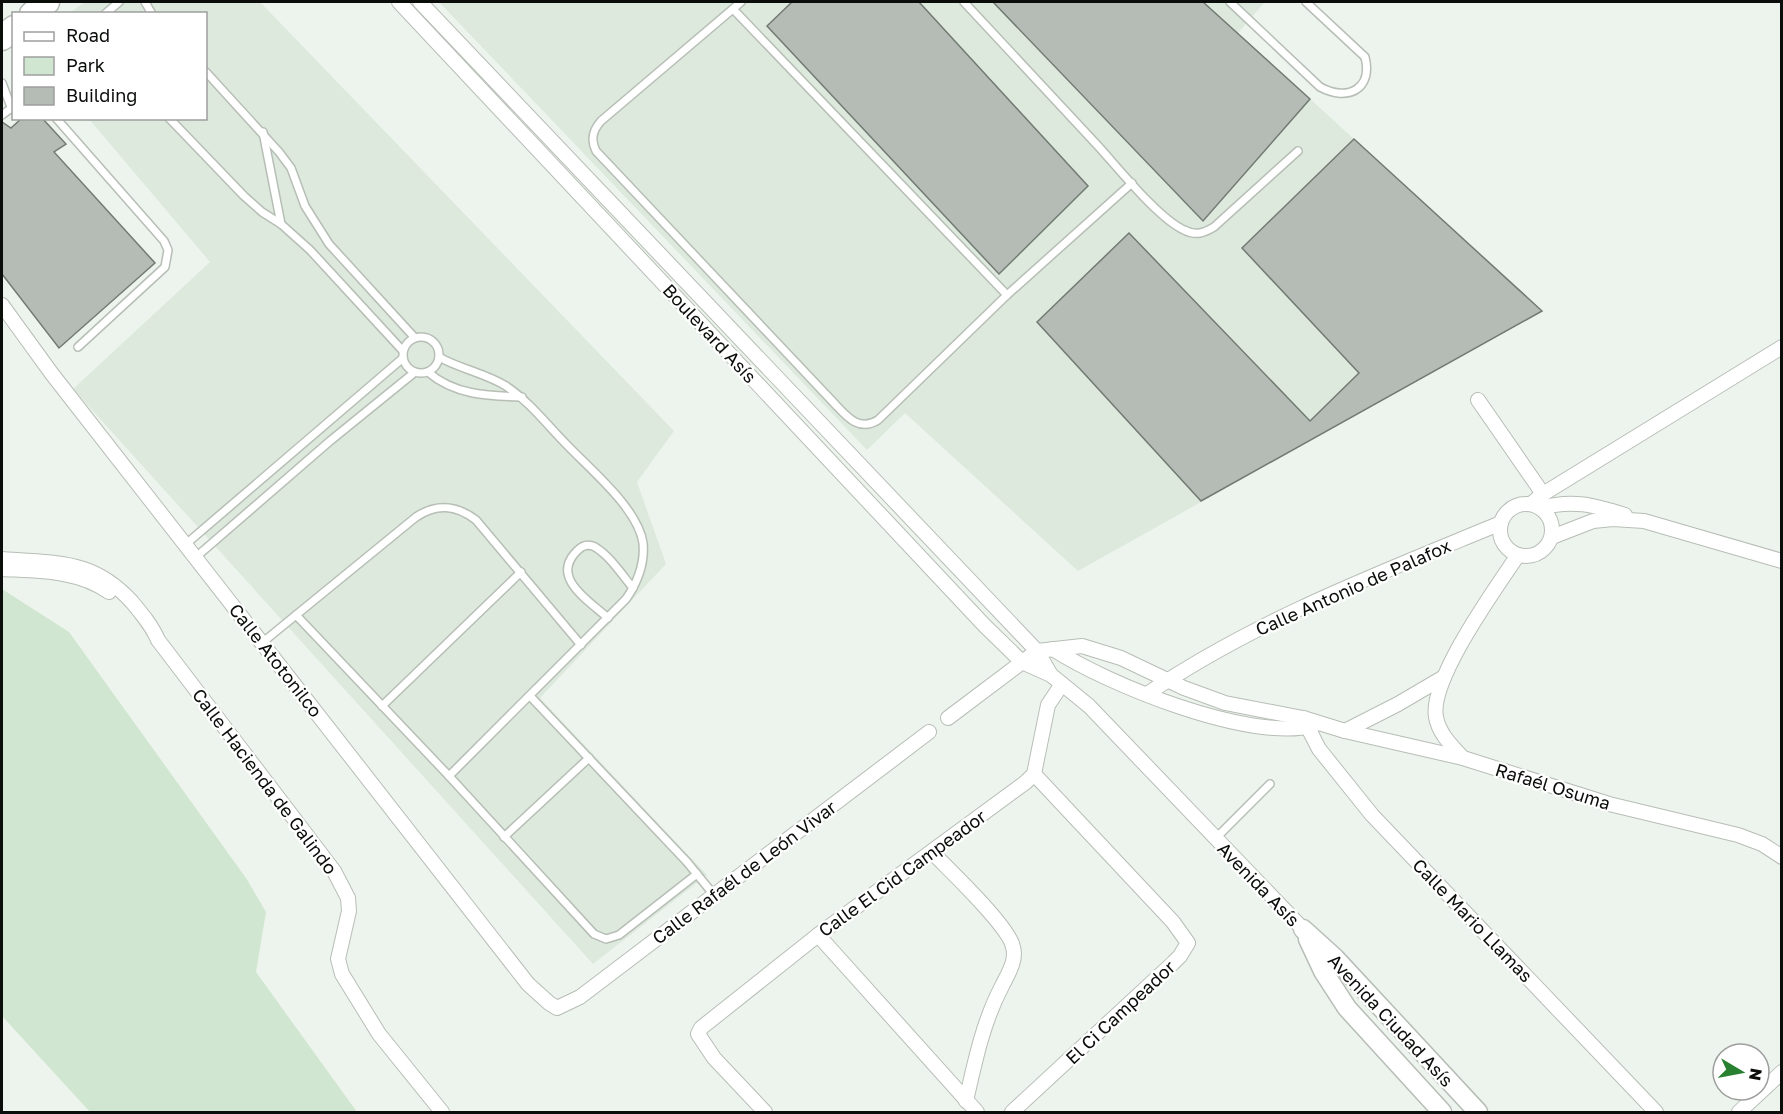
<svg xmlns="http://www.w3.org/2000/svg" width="1783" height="1114" font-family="'Golos Text',sans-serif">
<rect width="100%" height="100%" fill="#edf4ed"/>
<g fill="#dde9dc">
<polygon points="84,2 260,2 674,431 637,482 666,564 540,698 707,875 593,964 73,389 210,262 89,119 206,118 206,14 69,14"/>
<polygon points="439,2 1265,2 1238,33 1542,311 1078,571 905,413 867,450"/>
</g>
<polygon fill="#d1e6d1" points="2,589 69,632 246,878 266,912 256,972 357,1112 90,1112 2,1016"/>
<g fill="#b5bcb5" stroke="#737a73" stroke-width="1.5">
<polygon points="792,2 919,2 1088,186 999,274 767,26"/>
<polygon points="993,2 1203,2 1310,99 1203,221"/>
<polygon points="22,118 42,118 66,144 54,152 155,263 59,348 2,274 2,122 11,128"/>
<polygon points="1354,139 1542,311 1201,501 1037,322 1129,233 1310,421 1359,373 1242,248"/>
</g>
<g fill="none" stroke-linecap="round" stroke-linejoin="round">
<defs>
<g id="service">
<polyline points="145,2 152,14"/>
<path d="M741,2L601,121C593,130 590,139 596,151L834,403C847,417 859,432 878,420L1007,295L1132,183"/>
<path d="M964,2C1009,50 1054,98 1099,147C1118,168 1159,219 1184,230C1196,236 1204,233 1214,227L1298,151"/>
<path d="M1230,2L1320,87C1348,102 1373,89 1365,57L1306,2"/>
<polyline points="733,9 1007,295"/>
<polyline points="105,14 119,2"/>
<polyline points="206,72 279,152 291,168 305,206 329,244 415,338"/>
<polyline points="2,83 11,107"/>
<polyline points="2,115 14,106"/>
<polyline points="56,118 164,241 168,250 165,267 78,347"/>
<polyline points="169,118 244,196 262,212 281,224 310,250 403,351"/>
<polyline points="263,132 281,224"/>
<circle cx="421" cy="355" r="18"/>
<path d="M439,357C460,369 485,373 506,386C530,402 548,426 568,446C592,471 638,509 643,543C645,563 637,583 626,599L449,776"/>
<path d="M428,372C454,395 488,396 522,397"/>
<polyline points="186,544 403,358"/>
<polyline points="196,557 330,441 415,372"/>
<polyline points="296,615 449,776 594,934 606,939 619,935 697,874"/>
<path d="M608,618C588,600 549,577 578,550C583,545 589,544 595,547C610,556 622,575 633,588"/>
<path d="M263,642L416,517C437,503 456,505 476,520L581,645"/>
<polyline points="530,696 687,862 714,895"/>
<polyline points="382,706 521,572"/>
<polyline points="504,837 589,758"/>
<polyline points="1215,839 1270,784"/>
</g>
<g id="minor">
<polyline points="399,2 985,626 1022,662 1051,675"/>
<polyline points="420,2 1037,651 1051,675 1089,706 1303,929"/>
<polyline points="2,305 52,374 528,984 549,1003 557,1008 580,997 929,732"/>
<polyline points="1478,400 1543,494"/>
<circle cx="1526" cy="530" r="26"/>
<polyline points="1531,504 1543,494 1782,347"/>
<path d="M1541,508C1572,499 1594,505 1625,515"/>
<polyline points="1552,537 1593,521 1613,519 1644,521 1782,561"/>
<path d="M2,559C56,564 92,558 132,602C142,614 152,626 158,640L334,871L348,898L349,911L338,959L342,974L379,1034L442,1112"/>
<path d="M2,569C39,571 78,570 109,592"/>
<path d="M1053,649C1109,685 1247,741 1313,726"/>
<path d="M1147,694C1256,620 1380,573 1501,523"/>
<polyline points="948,718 1037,651 1082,646 1121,658 1184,688 1225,703 1303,718 1345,731 1463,758 1609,804 1738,835 1762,844 1782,857"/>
<polyline points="1303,718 1319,749 1372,815 1656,1112"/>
<polyline points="1345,731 1398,704 1444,677"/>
<path d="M1463,758C1452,746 1439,734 1436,717C1429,680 1496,588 1518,555"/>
<path d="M932,852C949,870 1009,926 1013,947C1017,960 1008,974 1002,986C983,1022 975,1061 966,1101"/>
<polyline points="818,935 977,1112"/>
<polyline points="765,1112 714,1058 698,1034 701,1028 818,935 1026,782 1034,774 1048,705 1062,684"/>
<polyline points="1012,1112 1173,963 1180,956 1188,943 1173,922 1034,774"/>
<polyline points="1739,1112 1782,1072"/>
</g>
<g id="tertiary">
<polyline points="1303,929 1335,958 1478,1112"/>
<polyline points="1308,939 1323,971 1347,1008 1442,1112"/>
</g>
<g id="trunk">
<polyline points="32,14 47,2"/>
<polyline points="2,38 14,28"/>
</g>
</defs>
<use href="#service" stroke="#b7beb6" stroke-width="10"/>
<use href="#minor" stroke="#b7beb6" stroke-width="16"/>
<use href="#tertiary" stroke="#b7beb6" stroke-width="21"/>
<use href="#trunk" stroke="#b7beb6" stroke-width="27"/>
<use href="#service" stroke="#fff" stroke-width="7"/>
<use href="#minor" stroke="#fff" stroke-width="14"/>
<use href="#tertiary" stroke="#fff" stroke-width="18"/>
<use href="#trunk" stroke="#fff" stroke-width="24"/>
</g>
<g text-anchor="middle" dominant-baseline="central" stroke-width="4.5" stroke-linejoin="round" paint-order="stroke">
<g font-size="18" fill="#0a0d0a" stroke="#fff">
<text transform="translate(710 333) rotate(47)">Boulevard Asís</text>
<text transform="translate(1353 587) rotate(-24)">Calle Antonio de Palafox</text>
<text transform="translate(276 660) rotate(52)">Calle Atotonilco</text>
<text transform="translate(265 781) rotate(53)">Calle Hacienda de Galindo</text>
<text transform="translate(1553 786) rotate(17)">Rafaél Osuma</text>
<text transform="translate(744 872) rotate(-37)">Calle Rafaél de León Vivar</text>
<text transform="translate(902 873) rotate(-36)">Calle El Cid Campeador</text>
<text transform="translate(1259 884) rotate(46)">Avenida Asís</text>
<text transform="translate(1473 920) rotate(46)">Calle Mario Llamas</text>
<text transform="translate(1120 1012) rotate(-43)">El Ci Campeador</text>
<text transform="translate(1391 1020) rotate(47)">Avenida Ciudad Asís</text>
</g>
</g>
<rect width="1783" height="1114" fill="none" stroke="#0a0d0a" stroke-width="6"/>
<rect x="12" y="12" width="195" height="108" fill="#ffffff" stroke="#9d9e9d" stroke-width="1.5"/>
<rect x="24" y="32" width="30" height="9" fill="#ffffff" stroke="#9d9e9d" stroke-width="1.5"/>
<text x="66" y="42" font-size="18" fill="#0a0d0a">Road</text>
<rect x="24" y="57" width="30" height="18" fill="#d1e6d1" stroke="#9d9e9d" stroke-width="1.5"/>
<text x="66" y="72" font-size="18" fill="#0a0d0a">Park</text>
<rect x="24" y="87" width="30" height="18" fill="#b5bcb5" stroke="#9d9e9d" stroke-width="1.5"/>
<text x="66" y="102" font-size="18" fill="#0a0d0a">Building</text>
<g transform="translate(1741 1072) rotate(100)"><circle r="28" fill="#ffffff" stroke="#9d9e9d" stroke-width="1.5"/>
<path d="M0-4.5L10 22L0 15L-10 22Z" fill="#278130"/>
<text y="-9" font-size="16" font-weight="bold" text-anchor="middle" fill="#0a0d0a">N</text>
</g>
</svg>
